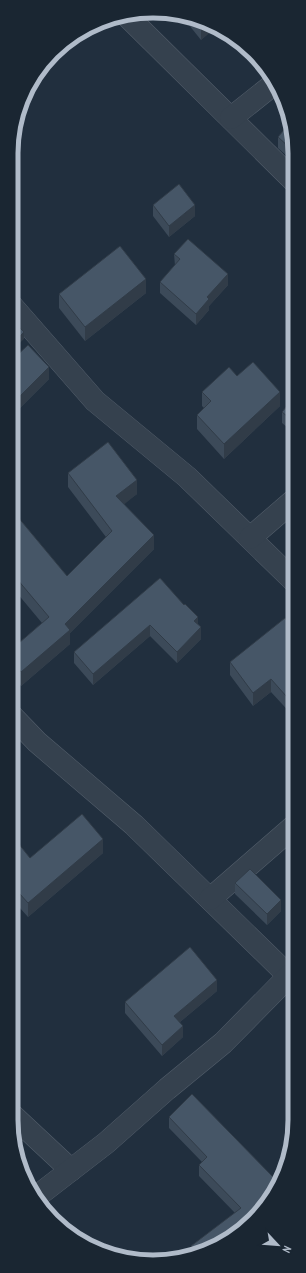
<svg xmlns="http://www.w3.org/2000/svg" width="306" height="1273" font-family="'PT Sans Narrow',sans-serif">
<rect width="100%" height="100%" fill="#212f3e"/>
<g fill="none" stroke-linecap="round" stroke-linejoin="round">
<defs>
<g id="minor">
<polyline points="126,15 294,181"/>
<polyline points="231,118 275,83"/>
<polyline points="12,306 95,401 187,477 294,581"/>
<polyline points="250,538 294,500"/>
<polyline points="12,716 37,742 134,825 294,981"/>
<polyline points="210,899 294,826"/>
<polyline points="11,1114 71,1170"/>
<polyline points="36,1197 106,1143 167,1089 223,1043 289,976"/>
</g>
</defs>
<use href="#minor" stroke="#535e6b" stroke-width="23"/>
<use href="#minor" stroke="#35414e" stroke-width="22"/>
</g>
<g fill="#3c4a59">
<polygon points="181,15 216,26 201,40"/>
<polygon points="290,123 290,159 278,148 278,137"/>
<polygon points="153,205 195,216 169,237 153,216"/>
<polygon points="174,254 228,285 209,306 209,310 196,325 160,293 160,282 175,266"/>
<polygon points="146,293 85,341 59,308 59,294"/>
<polygon points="12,360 49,379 13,415 12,414"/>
<polygon points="237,376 280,406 224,459 197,429 197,415 204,408 202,406 202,392"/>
<polygon points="294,398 294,433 282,423 282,412"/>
<polygon points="68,473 137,494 123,504 154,549 70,633 70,644 21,686 12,675 12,649 42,623 17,593 12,510 67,576 106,537 68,487"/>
<polygon points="160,578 198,624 201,639 177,663 150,636 93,685 74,663 74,652"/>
<polygon points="294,617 294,717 271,692 253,706 230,675 230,662 288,622"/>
<polygon points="294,833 294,857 289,851 289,838"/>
<polygon points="11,841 30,858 103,853 28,917 11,898"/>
<polygon points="235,883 281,911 267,925 235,894"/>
<polygon points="217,991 180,1022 183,1037 162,1056 125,1013 125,1002"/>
<polygon points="169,1117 275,1179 198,1255 191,1256 191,1246 235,1213 199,1176 199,1165 202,1162 169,1128"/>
</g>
<g fill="#313c48">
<polygon points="205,22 217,27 201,40 201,26"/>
<polygon points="294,144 294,155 290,159 290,148"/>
<polygon points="195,205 195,216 169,237 169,226"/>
<polygon points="228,274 228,285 209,306 209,310 196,325 196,314 207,297"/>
<polygon points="146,279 146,293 85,341 85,327"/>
<polygon points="24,332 24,339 12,350 12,344"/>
<polygon points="49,367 49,379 13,415 13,403"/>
<polygon points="280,392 280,406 224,459 224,444"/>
<polygon points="137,480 137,494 116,511 116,496"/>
<polygon points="154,535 154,549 70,633 70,644 21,686 21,672 65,624"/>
<polygon points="17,579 17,593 12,598 12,583"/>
<polygon points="198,617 198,628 194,621"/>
<polygon points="150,625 150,636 93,685 93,674"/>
<polygon points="201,627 201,639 177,663 177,652"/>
<polygon points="271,679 271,692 253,706 253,693"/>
<polygon points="103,839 103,853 28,917 28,903"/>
<polygon points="281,900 281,911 267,925 267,914"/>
<polygon points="217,980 217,991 174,1027 174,1016"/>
<polygon points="183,1026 183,1037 162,1056 162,1045"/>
</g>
<g fill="#465667" stroke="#313c48">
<polygon points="197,20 205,22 201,26"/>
<polygon points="290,123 294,135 294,144 290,148 278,137"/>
<polygon points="179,184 195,205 169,226 153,205"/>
<polygon points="188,239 228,274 207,297 209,299 196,314 160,282 180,259 174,254"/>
<polygon points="120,246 146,279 85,327 59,294"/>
<polygon points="12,320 24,332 12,344"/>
<polygon points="28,345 49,367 13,403 12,402 12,360"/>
<polygon points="253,362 280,392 224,444 197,415 211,401 202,392 229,367 237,376"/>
<polygon points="294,398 294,422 282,412"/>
<polygon points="108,442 137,480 116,496 154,535 65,624 70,630 21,672 12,661 12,649 49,617 17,579 12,583 12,510 67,576 112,531 68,473"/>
<polygon points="160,578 184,605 185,604 198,617 194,621 201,627 177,652 150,625 93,674 74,652"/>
<polygon points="294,617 294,705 271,679 253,693 230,662 285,618 288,622"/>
<polygon points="82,814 103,839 28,903 11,884 11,841 14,838 30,858"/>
<polygon points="294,833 294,844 289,838"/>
<polygon points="250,869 281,900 267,914 235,883"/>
<polygon points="190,947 217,980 174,1016 183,1026 162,1045 125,1002"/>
<polygon points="192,1094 275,1179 279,1175 281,1177 276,1191 240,1233 198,1255 197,1255 191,1246 241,1208 199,1165 207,1157 169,1117"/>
</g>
<path d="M0 0H306V1273H0ZM153 18H153A135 135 0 0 1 288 153V1120A135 135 0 0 1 153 1255H153A135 135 0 0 1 18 1120V153A135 135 0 0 1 153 18Z" fill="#1a2632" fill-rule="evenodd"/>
<path fill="none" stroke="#b0bbc9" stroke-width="5" d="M153 18H153A135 135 0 0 1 288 153V1120A135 135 0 0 1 153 1255H153A135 135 0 0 1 18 1120V153A135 135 0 0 1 153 18Z"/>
<g transform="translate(278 1245) rotate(116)" stroke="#1a2632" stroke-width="3" paint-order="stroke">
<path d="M0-3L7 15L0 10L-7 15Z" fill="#b0bbc9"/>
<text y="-6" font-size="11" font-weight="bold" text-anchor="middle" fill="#b0bbc9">N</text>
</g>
</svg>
